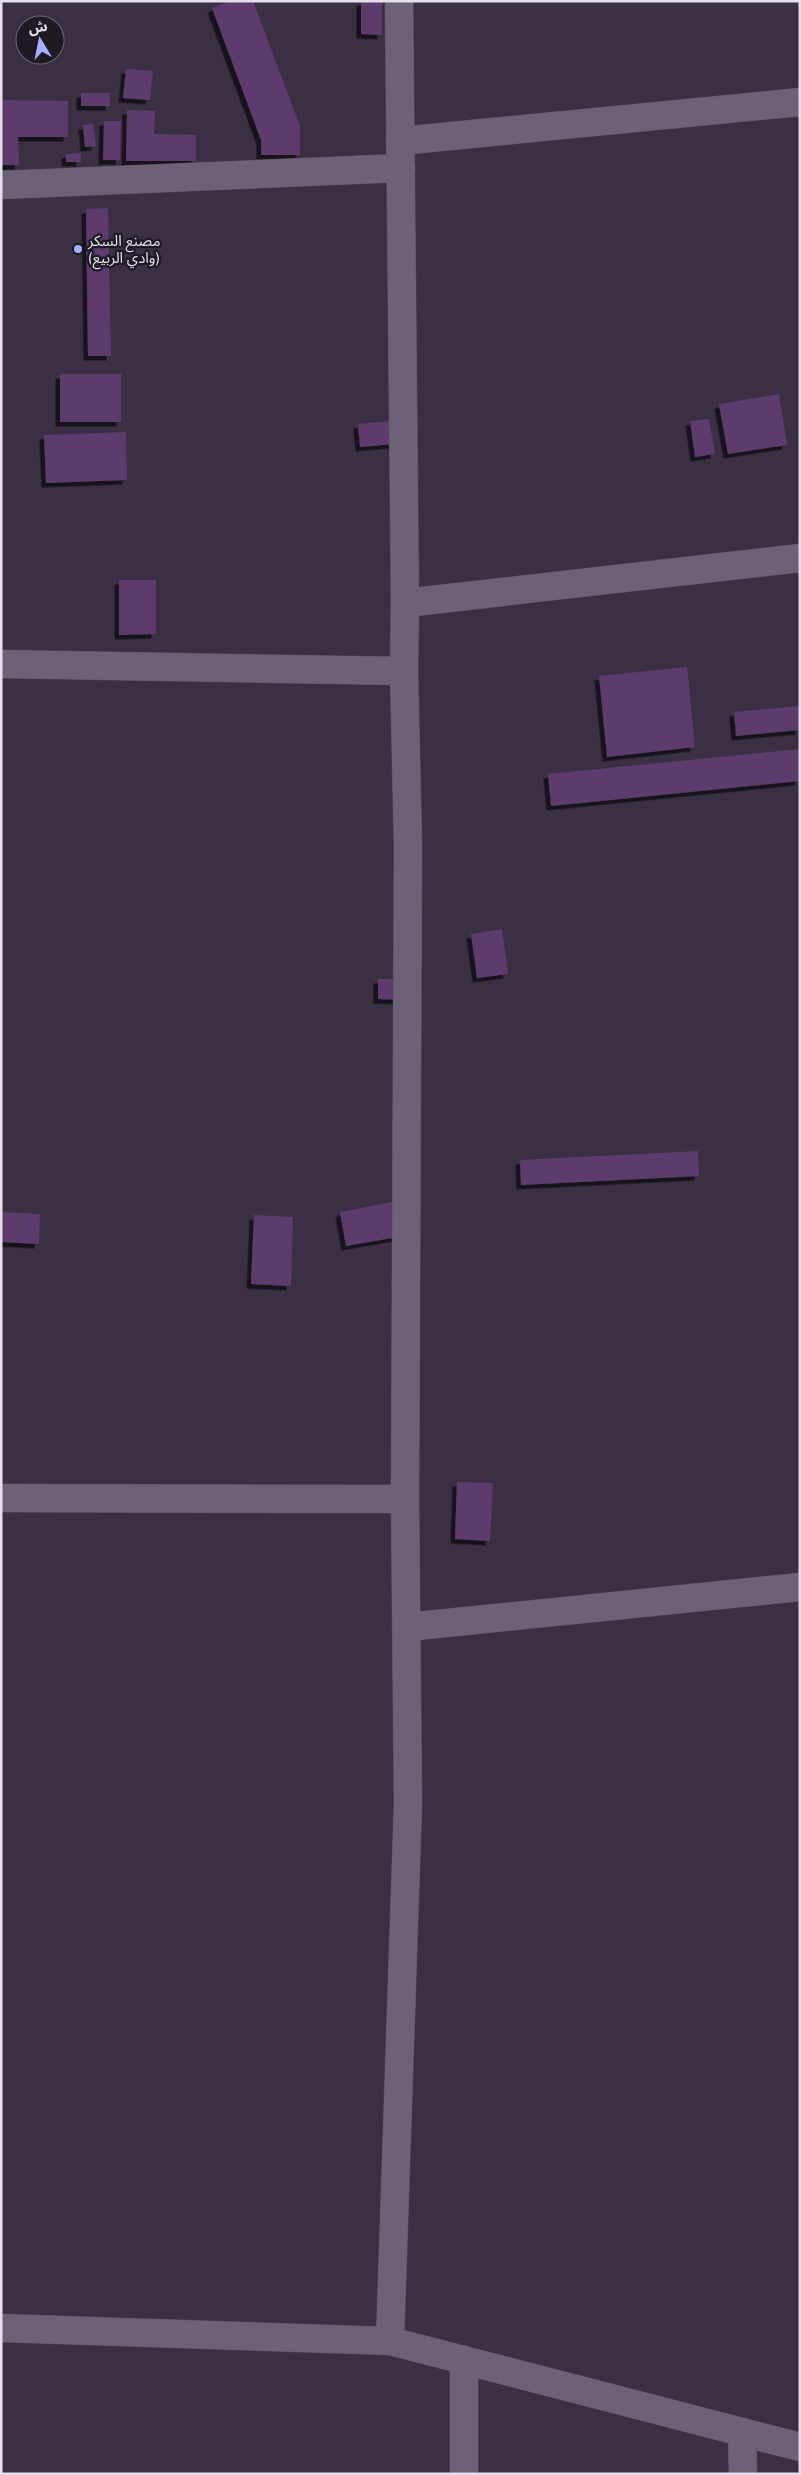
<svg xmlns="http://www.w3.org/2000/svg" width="801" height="2475" font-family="'Public Sans','Noto Sans Arabic',sans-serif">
<defs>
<filter id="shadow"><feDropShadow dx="-4.5" dy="4.5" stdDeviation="0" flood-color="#0009"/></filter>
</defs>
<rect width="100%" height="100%" fill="#3a2f43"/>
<g fill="#5d3b6c" filter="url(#shadow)">
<polygon points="231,1 253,1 300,126 300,155 261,155 261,140 212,8"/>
<polygon points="361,1 382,1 382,35 361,34"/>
<polygon points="126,69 153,71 150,100 123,98"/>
<rect x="81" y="93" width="29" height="13"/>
<polygon points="1,100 68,101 68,137 18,137 19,165 1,165"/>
<polygon points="127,110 155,111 154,134 196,135 196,161 126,161"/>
<polygon points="104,121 121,121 120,160 103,160"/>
<polygon points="93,124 96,146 85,147 83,125"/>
<polygon points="81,153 81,162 66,162 66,154"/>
<polygon points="108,208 111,356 88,356 86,209"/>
<rect x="60" y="374" width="61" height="48"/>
<polygon points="779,394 787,445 728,454 719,404"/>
<polygon points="709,419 715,454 695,457 690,421"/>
<polygon points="393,421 394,444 360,447 358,424"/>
<polygon points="126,432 127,480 46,483 44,435"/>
<polygon points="119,580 156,580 156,634 119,635"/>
<polygon points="687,667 695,747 607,757 599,676"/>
<polygon points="800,706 800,730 736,736 734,712"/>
<polygon points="800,749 800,781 551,806 548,774"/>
<polygon points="502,929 508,974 477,978 471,934"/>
<polygon points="378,979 401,979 401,1000 378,999"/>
<polygon points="698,1151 699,1176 521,1185 520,1160"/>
<polygon points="392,1202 398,1237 346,1246 340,1212"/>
<polygon points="1,1212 40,1214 39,1244 1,1242"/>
<polygon points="254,1215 293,1217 291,1286 251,1284"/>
<polygon points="457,1482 493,1483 490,1541 455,1539"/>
</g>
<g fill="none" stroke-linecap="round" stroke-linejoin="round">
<defs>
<g id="minor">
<polyline points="400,141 800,102"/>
<polyline points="1,185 401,168"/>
<polyline points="405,603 800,558"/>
<polyline points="1,664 404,671"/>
<polyline points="1,1498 405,1499"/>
<polyline points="407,1627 800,1587"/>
<polyline points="1,2328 390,2341 800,2447"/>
<polyline points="390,2341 408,1803 405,1499 408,845 404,671 405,603 399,1"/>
<polyline points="464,2360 464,2474"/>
<polyline points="742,2432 743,2474"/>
</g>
</defs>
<use href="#minor" stroke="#584e5f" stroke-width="29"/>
<use href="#minor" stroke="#6d6177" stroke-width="28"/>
</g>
<circle fill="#a7b1fc" stroke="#1e1922" stroke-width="2" cx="78" cy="249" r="5"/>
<g text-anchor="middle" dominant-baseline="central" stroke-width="4.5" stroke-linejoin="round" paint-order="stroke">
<g font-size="15" fill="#e5deeb" stroke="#1e1922" text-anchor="start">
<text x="88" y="240">مصنع السكر<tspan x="88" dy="17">(وادي الربيع)</tspan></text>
</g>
</g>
<rect width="801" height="2475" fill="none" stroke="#e5deeb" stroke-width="5"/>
<g transform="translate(40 40) rotate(350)"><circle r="24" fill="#1e1922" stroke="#6e6872"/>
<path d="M0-4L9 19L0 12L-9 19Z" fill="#a7b1fc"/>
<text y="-8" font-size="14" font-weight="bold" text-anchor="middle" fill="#e5deeb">ش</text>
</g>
</svg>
